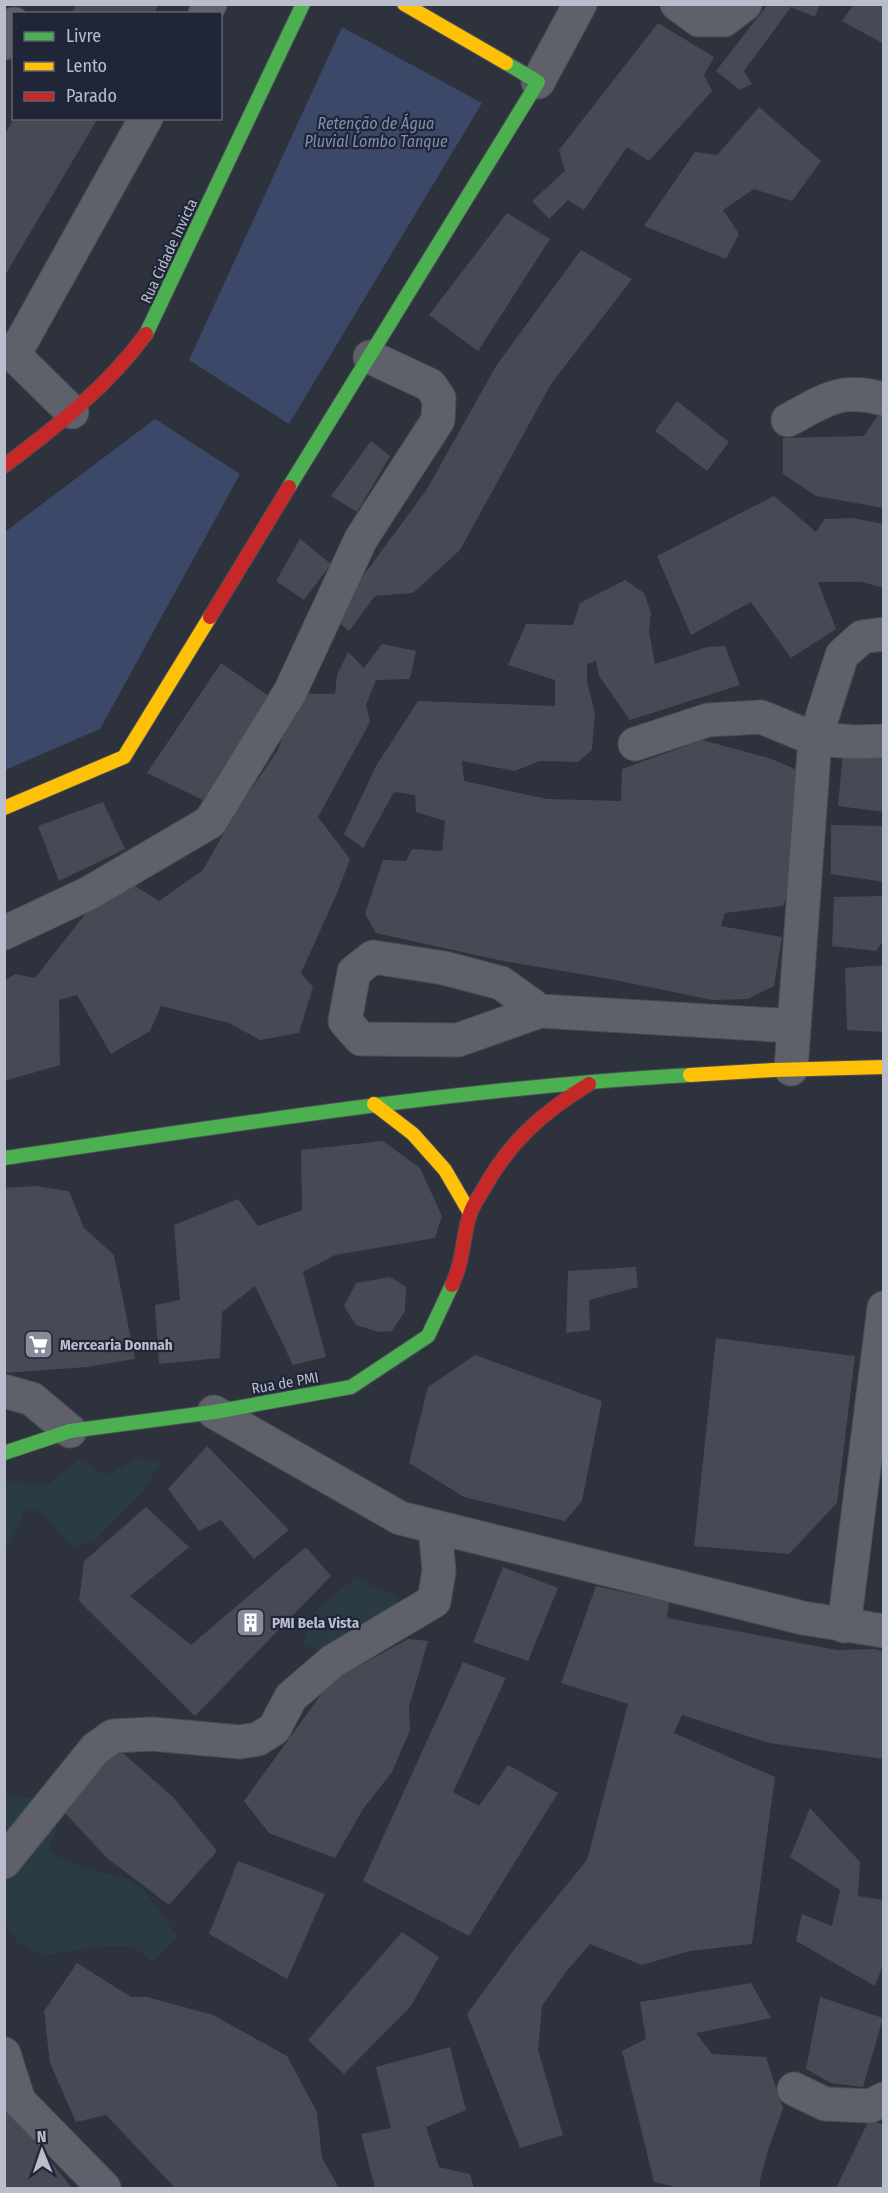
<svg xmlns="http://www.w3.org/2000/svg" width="888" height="2193" font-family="'Fira Sans Condensed',sans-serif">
<rect width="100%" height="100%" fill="#2d323d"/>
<g fill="#2a3b43">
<polygon points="138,1458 160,1463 145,1489 97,1539 74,1549 39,1509 25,1511 9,1546 5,1547 5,1482 47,1485 79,1460 107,1475"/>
<polygon points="355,1578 396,1595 401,1621 355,1664 302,1644 316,1611"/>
<polygon points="4,1796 29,1797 47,1805 57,1827 48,1851 86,1869 124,1877 144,1890 178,1937 153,1962 132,1946 95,1947 42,1956 17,1942 5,1922"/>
</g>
<g fill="#3c4867">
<polygon points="342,27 482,103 289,424 189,360"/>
<polygon points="155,419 240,474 100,729 5,770 5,532"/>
</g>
<g fill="#464a54">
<polygon points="768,4 820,4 815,17 791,7 744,71 752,84 740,90 716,71"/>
<polygon points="854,4 884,4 884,44 842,21"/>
<polygon points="76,5 158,5 154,14 71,14"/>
<polygon points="658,23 714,57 704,75 712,91 649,161 627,147 584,210 568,200 549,219 532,201 565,171 559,150"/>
<polygon points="759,107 821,161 792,201 754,189 723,210 739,234 726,259 644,226 695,152 717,155"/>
<polygon points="14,118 98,118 4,277 4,136"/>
<polygon points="507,213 550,239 478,351 429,315"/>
<polygon points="581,250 632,279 551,384 460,550 413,593 375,596 349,631 333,617 427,489 496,366"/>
<polygon points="677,401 729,442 707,471 655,431"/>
<polygon points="880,412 884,413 884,508 816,496 783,474 783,438 864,436"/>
<polygon points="371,441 390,456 357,512 331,496"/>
<polygon points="774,496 816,532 825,519 852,518 884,524 884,588 862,582 818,582 836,629 791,658 751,602 691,635 657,556"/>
<polygon points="300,539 331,564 304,600 276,581"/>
<polygon points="625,580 644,593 651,613 649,632 655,664 707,647 725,646 740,685 630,720 599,676 596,661 587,664 587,682 595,713 592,750 578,762 540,761 515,771 462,761 464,781 547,799 621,801 622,769 702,740 772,759 799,771 788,894 783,906 725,913 721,926 782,937 774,986 748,999 712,1000 610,979 503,961 376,933 365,914 383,860 406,861 412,849 442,851 445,821 416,812 415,795 394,792 363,848 344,834 376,766 418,701 555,706 555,680 508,665 526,624 573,625 580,603"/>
<polygon points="382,644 416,651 410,679 376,680 366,705 370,722 318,817 350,859 338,891 301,973 313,987 299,1033 260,1040 229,1023 161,1006 150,1031 111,1054 77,995 59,1000 60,1065 4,1081 4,981 15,974 35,978 93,904 130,883 159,901 203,870 237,810 278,750 297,694 335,694 337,675 348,652 364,668"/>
<polygon points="221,663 269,696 203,800 147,773"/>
<polygon points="843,753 884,759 884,812 838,806"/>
<polygon points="103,802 125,849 59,881 38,826"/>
<polygon points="831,825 884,826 884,882 831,874"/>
<polygon points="884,896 884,940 876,951 832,946 834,897"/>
<polygon points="884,965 884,1032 847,1030 845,968"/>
<polygon points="383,1141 420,1168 442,1216 435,1238 335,1255 303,1272 326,1357 293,1365 255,1286 222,1312 220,1358 159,1364 155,1305 180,1300 174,1225 238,1199 258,1226 302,1210 301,1150"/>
<polygon points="35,1186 69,1191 84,1228 114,1255 135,1359 87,1367 4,1373 4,1188"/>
<polygon points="636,1267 638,1287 589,1300 590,1330 566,1333 568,1271"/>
<polygon points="390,1277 406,1287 405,1311 392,1331 379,1332 356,1325 344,1306 356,1283"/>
<polygon points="716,1338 855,1356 837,1503 789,1554 694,1546"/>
<polygon points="475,1355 602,1401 582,1501 565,1521 464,1497 409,1463 428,1387"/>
<polygon points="207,1446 289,1530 254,1559 221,1520 199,1531 168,1489"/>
<polygon points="146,1507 189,1547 130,1596 191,1645 306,1547 331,1576 195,1716 79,1601 84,1561"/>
<polygon points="503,1567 558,1588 528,1661 473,1642"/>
<polygon points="596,1586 669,1602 667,1618 837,1650 875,1649 884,1652 884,1759 769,1743 682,1715 674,1733 775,1777 752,1944 690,1951 642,1965 590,1944 565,1973 542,2006 538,2050 563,2135 520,2148 467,2014 516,1947 587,1860 628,1704 561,1683"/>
<polygon points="408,1639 428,1641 409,1707 410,1730 392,1772 363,1809 335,1858 269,1833 244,1801 330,1682"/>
<polygon points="463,1662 506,1678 453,1792 479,1806 508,1765 558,1793 469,1936 363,1881"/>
<polygon points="117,1748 173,1797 217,1851 169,1905 107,1858 65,1813"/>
<polygon points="810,1808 860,1862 858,1896 884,1900 884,1962 875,1986 796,1941 802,1914 832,1926 840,1890 790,1857"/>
<polygon points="238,1861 325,1894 287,1979 209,1934"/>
<polygon points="402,1932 439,1957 410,2007 344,2074 308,2040"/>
<polygon points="77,1963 131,1997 147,1997 213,2015 287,2056 317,2112 322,2158 339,2188 175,2188 106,2115 76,2122 50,2063 44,2011"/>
<polygon points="751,1983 771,2018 696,2033 712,2054 766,2057 783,2109 768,2150 760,2180 760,2188 672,2188 672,2186 654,2182 622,2051 646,2039 640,2002"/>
<polygon points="820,1997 883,2018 863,2087 831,2083 806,2069"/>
<polygon points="450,2047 466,2110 426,2127 439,2167 470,2174 474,2188 375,2188 361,2134 391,2128 376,2067"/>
<polygon points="4,2108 25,2129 72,2188 4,2188"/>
<polygon points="869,2120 884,2125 884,2188 836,2188"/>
</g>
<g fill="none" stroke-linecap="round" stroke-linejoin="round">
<defs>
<g id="street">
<polyline points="677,4 699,20 724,20 745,4"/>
<polyline points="205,14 210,4"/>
<polyline points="4,43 14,24"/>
<polyline points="538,82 580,4"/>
<polyline points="4,349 14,355 72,412"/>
<polyline points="14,355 146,118"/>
<path d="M788,420C826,400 839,387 884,399"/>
<polyline points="884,634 862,637 842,655 815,739 856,742 884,741"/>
<polyline points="635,744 708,720 761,717 815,739 791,1069"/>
<polyline points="4,933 89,893 210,822 290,692 361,539 438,420 439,398 430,385 370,357"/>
<polyline points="540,1011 501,983 444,968 373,957 354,972 345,1021 361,1039 458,1040 540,1011 794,1026"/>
<polyline points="4,1391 32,1399 70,1431"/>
<polyline points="214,1412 400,1518 803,1618 884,1631"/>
<polyline points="844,1626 884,1308"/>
<polyline points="4,1862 95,1749 113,1736 152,1734 240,1742 258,1739 274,1729 291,1697 333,1661 434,1601 439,1571 435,1527"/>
<polyline points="4,2054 19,2101 104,2188"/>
<polyline points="794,2089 825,2104 870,2106 884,2099"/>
</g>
<g id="fast">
<polyline points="146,334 303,4"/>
<polyline points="289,487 538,82 506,63"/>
<path d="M4,1158C232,1125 460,1088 690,1075"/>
<polyline points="4,1453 70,1431 214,1412 351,1387 428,1336 452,1285"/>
</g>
<g id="slow">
<polyline points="404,4 506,63"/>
<polyline points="4,808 124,757 210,617"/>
<polyline points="690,1075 773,1070 884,1067"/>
<polyline points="374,1104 413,1134 445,1170 470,1213"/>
</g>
<g id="jam">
<path d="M4,466C56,427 107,387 146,334"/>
<polyline points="210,617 289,487"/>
<path d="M452,1285C464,1260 462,1238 470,1214C472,1206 479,1197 483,1190C509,1142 543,1112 589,1084"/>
</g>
</defs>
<use href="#street" stroke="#4a4d55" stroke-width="35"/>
<use href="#fast" stroke="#4a4d55" stroke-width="16"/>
<use href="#slow" stroke="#4a4d55" stroke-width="16"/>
<use href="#jam" stroke="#4a4d55" stroke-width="16"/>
<use href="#street" stroke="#5e616a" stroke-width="33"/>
<use href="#fast" stroke="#4caf50" stroke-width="14"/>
<use href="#slow" stroke="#ffc107" stroke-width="14"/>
<use href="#jam" stroke="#c62828" stroke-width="14"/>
</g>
<defs>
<symbol id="supermarket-square" viewBox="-11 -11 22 22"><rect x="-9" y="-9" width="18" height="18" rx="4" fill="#888c9a" stroke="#202638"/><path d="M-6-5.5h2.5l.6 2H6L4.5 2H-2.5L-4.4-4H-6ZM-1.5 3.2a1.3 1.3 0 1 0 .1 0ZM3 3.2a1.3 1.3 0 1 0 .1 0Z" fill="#fff"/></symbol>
<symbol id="building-square" viewBox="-11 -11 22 22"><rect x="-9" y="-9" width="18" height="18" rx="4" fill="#888c9a" stroke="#202638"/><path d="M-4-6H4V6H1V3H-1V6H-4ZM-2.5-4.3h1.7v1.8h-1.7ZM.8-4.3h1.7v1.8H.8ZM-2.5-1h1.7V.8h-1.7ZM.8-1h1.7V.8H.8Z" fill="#fff"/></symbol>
</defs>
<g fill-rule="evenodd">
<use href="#supermarket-square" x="22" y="1328" width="33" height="33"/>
<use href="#building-square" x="234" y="1606" width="33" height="33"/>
</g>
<g text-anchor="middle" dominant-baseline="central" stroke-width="4.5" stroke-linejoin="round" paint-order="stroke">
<g font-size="15" fill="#b9bdcc" stroke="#202638">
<text transform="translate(169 251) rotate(-65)">Rua Cidade Invicta</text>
<text transform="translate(285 1383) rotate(-10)">Rua de PMI</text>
</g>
<g font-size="15" font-weight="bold" fill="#b9bdcc" stroke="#202638" text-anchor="start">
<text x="60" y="1345">Mercearia Donnah</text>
<text x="272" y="1623">PMI Bela Vista</text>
</g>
<g font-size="16" font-style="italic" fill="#818eb2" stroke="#202638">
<text x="376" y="123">Retenção de Água<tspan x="376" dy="18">Pluvial Lombo Tanque</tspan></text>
</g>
</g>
<rect width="888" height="2193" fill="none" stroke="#b9bdcc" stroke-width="12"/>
<rect x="12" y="12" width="210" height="108" fill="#202638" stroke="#5d6273" stroke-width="1.5"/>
<rect x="24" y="32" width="30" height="9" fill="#4caf50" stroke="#5d6273" stroke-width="1.5"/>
<text x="66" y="42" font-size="18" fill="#b9bdcc">Livre</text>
<rect x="24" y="62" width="30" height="9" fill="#ffc107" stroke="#5d6273" stroke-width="1.5"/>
<text x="66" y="72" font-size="18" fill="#b9bdcc">Lento</text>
<rect x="24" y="92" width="30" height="9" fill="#c62828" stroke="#5d6273" stroke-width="1.5"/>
<text x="66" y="102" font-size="18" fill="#b9bdcc">Parado</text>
<g transform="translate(42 2151) rotate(358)" stroke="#202638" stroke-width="4.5" paint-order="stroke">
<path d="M0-4.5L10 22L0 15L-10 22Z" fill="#b9bdcc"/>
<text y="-9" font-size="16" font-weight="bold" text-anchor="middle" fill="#b9bdcc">N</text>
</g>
</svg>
